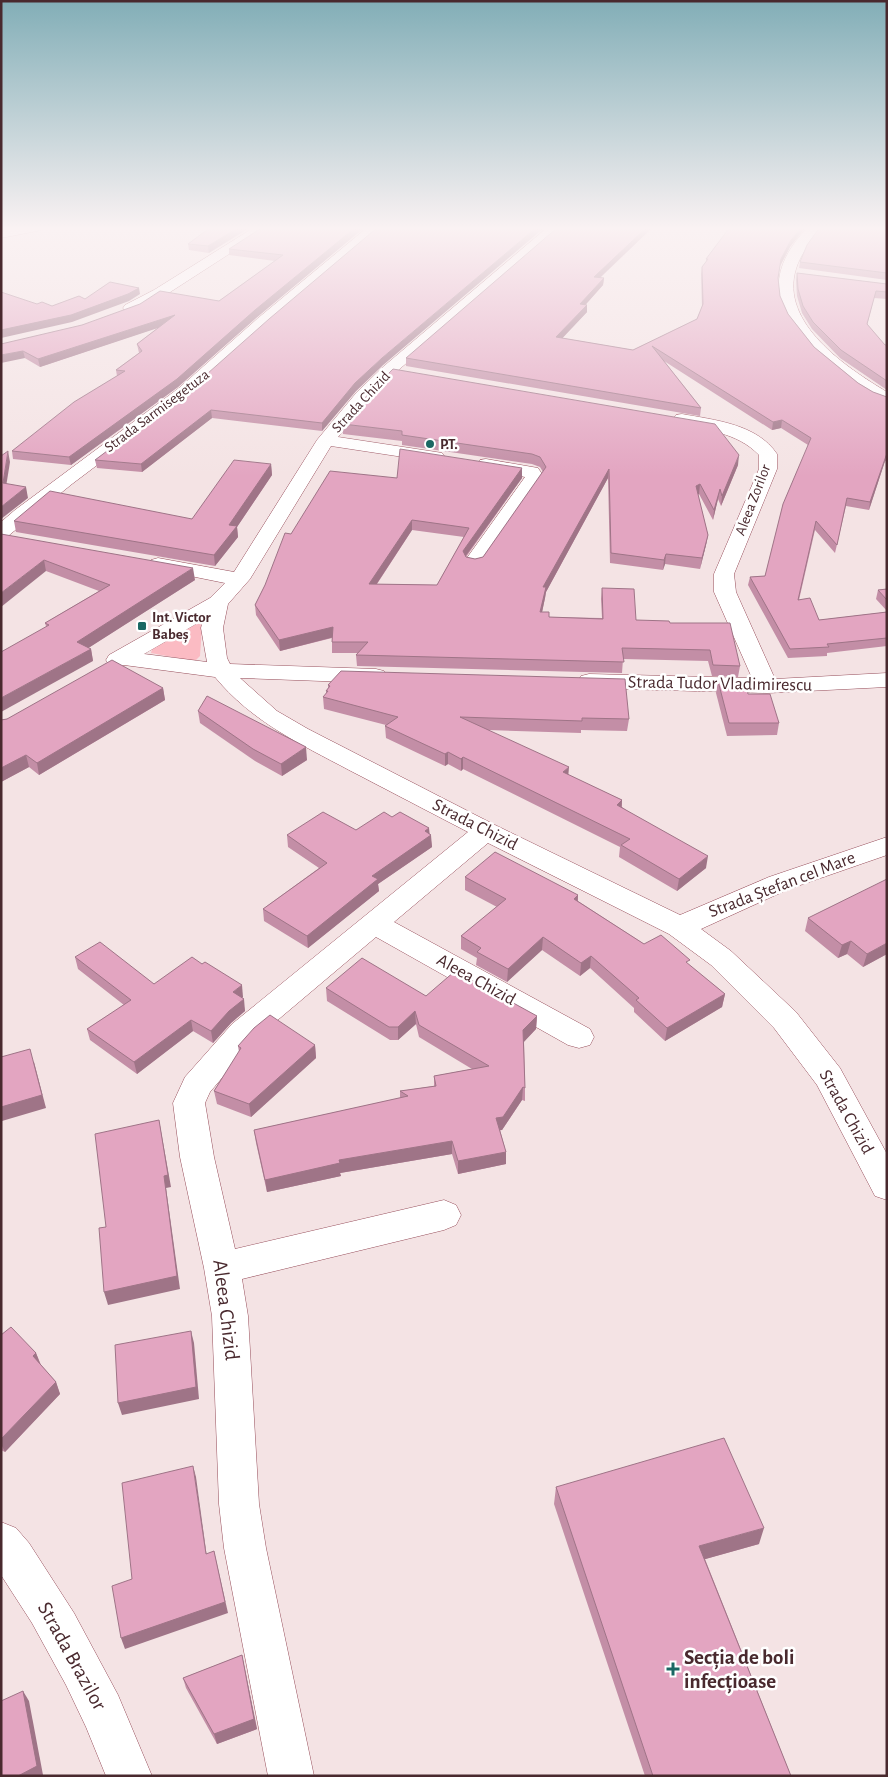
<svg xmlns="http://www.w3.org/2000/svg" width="888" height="1777" font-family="'Alegreya Sans',sans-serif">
<rect width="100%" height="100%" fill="#f4e3e4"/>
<polygon fill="#fbbbc3" points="199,622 202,624 202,626 200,656 196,660 188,660 151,653 152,649"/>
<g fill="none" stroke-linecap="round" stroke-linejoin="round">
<defs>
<g id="minor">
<polygon points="14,227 43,227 42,230 1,238 1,230"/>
<polygon points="255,227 271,227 164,296 135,311 125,311 123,308 125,305 154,290"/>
<polygon points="368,227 383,227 268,325 190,395 72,484 8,536 1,538 1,522 15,510 179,388 257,319"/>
<path d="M548,227H563L395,373L369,400L338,437L436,452L442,453L445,457L442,461L436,462L331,446L250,579L228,604L223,628L227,658L230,664L376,669L384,671L387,676L384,681L376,683L240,678L277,711L308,729L495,825L680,915L769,877L887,837V855L789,889L701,929L731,951L796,1012L840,1068L887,1154V1200L875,1196L817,1085L774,1028L711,965L669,934L488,843L394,922L590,1029L594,1037L590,1045L579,1048L568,1045L376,937L254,1040L210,1092L205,1103L214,1157L235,1249L444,1200L456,1205L461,1215L456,1225L444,1230L242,1279L248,1316L259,1504L266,1548L314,1776H268L224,1548L219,1504L212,1316L204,1268L180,1157L173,1103L185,1077L232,1024L468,832C428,811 389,791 349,770C300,744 251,721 215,677L124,665L117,667L109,665L106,660L109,655L210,598L225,583L151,568L148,564L151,560L158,558L234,572L317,440L357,392L383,367ZM203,620L201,628L207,662L144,654Z"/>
<path d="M808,227H822C812,241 801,252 796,269C779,323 847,368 887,392V404C867,399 847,381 832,369C782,326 754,283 808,227Z"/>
<path d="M682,414C715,420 757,424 777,454V469L734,574L736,592L775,679L887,673V687L767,693L589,688L581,686L577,681L581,676L589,674L752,678L714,592V574L759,469V455C737,432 705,430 676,423L673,419L676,415Z"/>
<polygon points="486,459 538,468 544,477 481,566 474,568 467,566 464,562 525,477 480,468 477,464 480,460"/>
<polygon points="1,1522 16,1528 29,1543 74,1613 118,1695 152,1776 106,1776 86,1727 66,1685 32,1623 1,1575"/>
</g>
</defs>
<use href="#minor" stroke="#974e5b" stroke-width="1"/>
<use href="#minor" fill="#fff" fill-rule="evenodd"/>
</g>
<g fill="#c38ea6" fill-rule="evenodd">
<polygon points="211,227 209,253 189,250 188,244"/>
<polygon points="365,227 256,318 178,387 71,465 13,459 12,451 117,376 116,370 139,353 137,344 159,327 40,367 1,344 219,301 275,261 229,255 229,249"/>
<polygon points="653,227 600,278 604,278 603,285 585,305 587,312 562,338 633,350 697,319 702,307 701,274 702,267 706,262 706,259 790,247 780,266 778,279 780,296 788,314 814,347 858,383 873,392 887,397 887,462 885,461 869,510 846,506 835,553 815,530 799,600 819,620 887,612 887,646 827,653 827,656 788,658 748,585 750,577 765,576 808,445 781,428 772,430 664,361 701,408 700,416 406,366 406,358"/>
<polygon points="887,227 887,280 799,268 800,262"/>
<polygon points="797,273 887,284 887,299 874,298 867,325 885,345 887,345 887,390 840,358 812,329 802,313 797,296 796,280"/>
<polygon points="382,366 356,391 322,431 212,418 142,472 97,468 95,460 190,389"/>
<path d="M343,424L738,465L721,506L718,499L713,520L699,494L698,495L708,535L706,545L700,569L665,564L663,570L610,563L608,478L546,592L545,598L542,612L549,617L602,618L601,599L602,588L636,620L670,623L740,666L738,677L712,676L708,661L623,659L622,673L357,666L356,655L358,653H332V638L280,651L256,615L255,605L291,534L397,478L522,468V478L466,557L475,559L483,557L543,472L540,467L532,464L402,445V441L343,434ZM412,530L464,537L437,585L377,584Z"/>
<polygon points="271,464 272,475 237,527 238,537 215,566 16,532 14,521 192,519"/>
<polygon points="1,534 195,580 88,648 91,649 93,661 46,626 45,623 99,591 46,571"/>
<polygon points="887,589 887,611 876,599 878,590"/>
<polygon points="718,681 748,694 779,723 777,735 727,736 716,693"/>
<polygon points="328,685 629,719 627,731 581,730 581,733 488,730 568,775 622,800 622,807 706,868 677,891 619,857 620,847 463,769 461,771 448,764 445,766 386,738 385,726 386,725 324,709 323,697 326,694 326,691 328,688"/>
<polygon points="163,688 165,700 39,775 29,767 1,782 1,720"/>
<polygon points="198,711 307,760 282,776 255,761 200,723"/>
<polygon points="392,817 429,828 432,847 378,884 379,891 308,948 264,921 263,909 319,868 288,847 287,835 356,830"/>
<polygon points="465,877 578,895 578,901 644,944 689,965 725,994 722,1007 665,1041 634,1012 634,1008 590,968 580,976 542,950 507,982 476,965 477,958 461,949 461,936 497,907 465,890"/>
<polygon points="808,918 887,954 863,967 847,954 838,958 805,931"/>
<polygon points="75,957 154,984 243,997 242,998 245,1011 231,1023 213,1043 193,1031 137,1074 90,1040 87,1029 124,1005 78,969"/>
<polygon points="326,988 426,996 537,1016 536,1029 524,1041 525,1088 525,1101 522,1100 502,1130 500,1130 506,1152 506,1164 458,1174 452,1154 340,1173 341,1176 267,1192 256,1143 254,1130 400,1098 400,1091 434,1086 434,1076 472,1069 419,1037 416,1024 398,1040 390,1040 327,1001"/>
<polygon points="315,1045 316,1058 251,1117 217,1104 214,1091 239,1052 238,1046"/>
<polygon points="1,1335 36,1353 41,1365 56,1382 60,1394 5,1452 1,1450"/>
<polygon points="556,1487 759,1544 705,1559 791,1776 645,1776 554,1504"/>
<polygon points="242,1655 257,1729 217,1744 186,1688 183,1678"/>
</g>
<g fill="#9f7487">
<polygon points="239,227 251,227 209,253 208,246"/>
<polygon points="356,227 365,227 256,318 178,387 71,465 69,457 255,310"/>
<polygon points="537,227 545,227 382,366 356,391 322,431 322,423 355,383 382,358"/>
<polygon points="647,227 653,227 593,284 594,277"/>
<polygon points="802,227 806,227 790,247 780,266 781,259 791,240"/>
<polygon points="604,278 603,285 580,311 580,304"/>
<polygon points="139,288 140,294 129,301 72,322 1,338 1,330"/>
<polygon points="587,305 587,312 556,345 556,337"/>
<polygon points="175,315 176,322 40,367 38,359"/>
<polygon points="23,351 25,358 1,363 1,355"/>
<polygon points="211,410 212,418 142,472 141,464"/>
<polygon points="782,420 781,428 772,430 773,422"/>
<polygon points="8,451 10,462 5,493 3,483"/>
<polygon points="886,453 885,461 869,510 870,502"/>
<polygon points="739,455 738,465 721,506 722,496"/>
<polygon points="271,464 272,475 237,527 238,537 215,566 214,555 229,525"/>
<polygon points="522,468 522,478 462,561 463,551"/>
<polygon points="609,469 608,478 546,592 545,598 540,622 543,587"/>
<polygon points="700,484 699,494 694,496 696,486"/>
<polygon points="26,487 28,498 1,519 1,507"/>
<polygon points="720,489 718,499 713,520 714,510"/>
<polygon points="412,520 412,530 370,594 369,584"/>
<polygon points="708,535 706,545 700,569 702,558"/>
<polygon points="666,554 665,564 663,570 664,560"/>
<polygon points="44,560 46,571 1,607 1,593"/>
<polygon points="193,568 195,580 79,654 77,642"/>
<polygon points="333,627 334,637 280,651 279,640"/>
<polygon points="91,649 93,661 1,712 1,698"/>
<polygon points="163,688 165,700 39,775 37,763"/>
<polygon points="306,747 307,760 282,776 281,764"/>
<polygon points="448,752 448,764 445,766 445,754"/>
<polygon points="26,755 29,767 1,782 1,768"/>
<polygon points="463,757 463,769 461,771 461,759"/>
<polygon points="569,767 568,779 563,772"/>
<polygon points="622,800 621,812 617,805"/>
<polygon points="429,828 429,836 431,835 432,847 378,884 379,891 308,948 307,936 372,876 425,831"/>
<polygon points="708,856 706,868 677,891 679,879"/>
<polygon points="578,895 577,908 574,899"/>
<polygon points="543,937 542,950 507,982 508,969"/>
<polygon points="851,941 847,954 838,958 842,945"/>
<polygon points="887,943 887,954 863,967 867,954"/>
<polygon points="591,956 590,968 580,976 581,963"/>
<polygon points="242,985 243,997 234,1004 233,992"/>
<polygon points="725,994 722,1007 665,1041 667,1028"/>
<polygon points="244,999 245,1011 231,1023 213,1043 211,1031 229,1011"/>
<polygon points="415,1011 416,1024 398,1040 398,1027"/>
<polygon points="537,1016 536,1029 523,1043 523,1030"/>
<polygon points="191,1020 193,1031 137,1074 134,1062"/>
<polygon points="315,1045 316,1058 251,1117 249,1104"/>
<polygon points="34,1062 46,1108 2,1121 1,1107"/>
<polygon points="523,1087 522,1100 502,1130 495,1131 496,1118"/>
<polygon points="159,1120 171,1187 166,1188 180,1289 108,1305 104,1292 164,1176"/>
<polygon points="452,1141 452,1154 340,1173 341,1176 267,1192 265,1180 339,1160"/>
<polygon points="506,1152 506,1164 458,1174 458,1161"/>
<polygon points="191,1331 194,1343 199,1399 122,1415 118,1403"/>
<polygon points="36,1353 41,1366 33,1356"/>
<polygon points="56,1382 60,1394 5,1452 1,1444 1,1439"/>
<polygon points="193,1466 196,1477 208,1565 206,1554"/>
<polygon points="764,1528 759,1544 695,1562 699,1546"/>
<polygon points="214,1551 228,1613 125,1649 121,1638"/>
<polygon points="242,1655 257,1729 217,1744 214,1734"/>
<polygon points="23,1691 29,1701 43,1775 41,1776 18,1776"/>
</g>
<g fill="#e3a5c1" stroke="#9f7487" fill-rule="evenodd">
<polygon points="211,227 239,227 208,246 188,244"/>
<polygon points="263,227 356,227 255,310 177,379 69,457 12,451 74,402 125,371 116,370 142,351 137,344 175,315 38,359 23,351 1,355 1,344 82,325 140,304 160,291 219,301 283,255 229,249"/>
<polygon points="378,227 537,227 382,358 355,383 322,423 211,410 141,464 95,460 190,389 269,319"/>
<polygon points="558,227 647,227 594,277 604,278 580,304 587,305 556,337 633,350 697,319 703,304 702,267 708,259 706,259 730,227 802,227 791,240 781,259 778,278 780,296 788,314 814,347 858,383 873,392 887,397 887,453 870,502 847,498 837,545 816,521 798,600 810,598 819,620 887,612 887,638 827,644 829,647 790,649 750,577 765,576 783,504 811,438 782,420 773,422 652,346 701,408 406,358"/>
<polygon points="820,227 887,227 887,273 800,262 807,245"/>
<polygon points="797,273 887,284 887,292 876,291 867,324 885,345 887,345 887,381 841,350 813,322 803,306 798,289"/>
<polygon points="110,282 139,288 128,294 71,315 1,330 1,292 37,304 42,302 52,306 79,296 85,299"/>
<path d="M393,369L715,424L739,455L722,496L720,489L714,510L700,484L696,486L708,535L702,558L666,554L664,560L611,553L609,469L543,587H546L540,612H549V617L603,619L602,588L634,589L636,620L669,621L670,623H730L740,666L713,665L710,650L622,648L624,662L356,655L368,642H332L333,627L279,640L255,605L265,585L285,533L291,534L330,471L397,478L400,449L522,468L463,551L466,557L475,559L483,557L546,467L540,457L532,454L402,435V431L343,424L370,392ZM412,520L469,528L437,585L369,584Z"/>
<polygon points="8,451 3,483 26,487 1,507 1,456"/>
<polygon points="234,460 271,464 229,525 237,526 214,555 14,521 50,491 192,519"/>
<polygon points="1,534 193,568 77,642 91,649 1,698 1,652 49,625 45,623 110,585 44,560 1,593"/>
<polygon points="887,589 887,600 878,590"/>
<polygon points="112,660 163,688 37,763 26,755 1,768 1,720 7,719"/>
<polygon points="341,671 625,679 629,719 582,718 582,721 460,717 569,767 563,772 622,800 617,805 708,856 679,879 621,845 630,839 463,757 461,759 448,752 445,754 385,726 398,717 323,697 328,691 326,691 330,686 328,685"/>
<polygon points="718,681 745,682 748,694 770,694 779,723 729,723"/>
<polygon points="207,696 306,747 281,764 253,749 198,711"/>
<polygon points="323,812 356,830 384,812 392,817 400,812 429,828 425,831 431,835 372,876 378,879 307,936 263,909 327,863 287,835"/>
<polygon points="495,852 578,895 574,899 644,944 661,935 690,960 686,962 725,994 667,1028 636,1000 639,998 591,956 581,963 543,937 508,969 477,952 481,948 461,936 506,899 465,877"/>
<polygon points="887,879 887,943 867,954 851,941 842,945 808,918"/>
<polygon points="100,942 154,984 192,957 202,964 205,962 242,985 233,992 244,999 229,1011 211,1031 191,1020 134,1062 87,1029 131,1000 75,957"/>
<polygon points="362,958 426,996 455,971 537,1016 523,1030 525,1088 523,1087 503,1117 496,1118 506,1152 458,1161 452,1141 339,1160 340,1163 265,1180 254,1130 408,1096 400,1091 436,1086 434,1076 489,1066 419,1025 415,1011 398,1027 389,1027 326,988"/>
<polygon points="270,1015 315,1045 249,1104 214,1091 241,1048 238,1046 254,1028"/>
<polygon points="30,1049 42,1095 1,1107 1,1057"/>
<polygon points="159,1120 168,1175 164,1176 177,1276 104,1292 99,1228 106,1227 95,1134"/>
<polygon points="11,1327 36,1353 33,1356 56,1382 1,1439 1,1335"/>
<polygon points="191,1331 196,1387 118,1403 115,1345"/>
<polygon points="724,1438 764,1528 699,1546 791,1776 653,1776 556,1487"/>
<polygon points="193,1466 206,1554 214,1551 225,1602 121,1638 112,1586 132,1579 122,1483"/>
<polygon points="242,1655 254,1719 214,1734 183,1678"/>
<polygon points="23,1691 37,1766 18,1776 1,1776 1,1701"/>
</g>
<linearGradient id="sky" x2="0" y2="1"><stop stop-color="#82aeb7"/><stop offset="0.48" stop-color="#faf2f3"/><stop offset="1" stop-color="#faf2f3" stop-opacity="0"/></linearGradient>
<rect width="888" height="476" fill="url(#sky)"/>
<g fill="#1a6763" stroke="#fff" stroke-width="2">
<circle cx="430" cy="444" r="5"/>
<rect x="137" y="621" width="10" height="10" rx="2.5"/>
<path d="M670.5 1661.5h5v5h5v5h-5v5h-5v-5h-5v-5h5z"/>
</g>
<g text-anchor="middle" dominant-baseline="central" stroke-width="5" stroke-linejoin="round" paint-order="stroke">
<g font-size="15" fill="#49292e" stroke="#fff">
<text transform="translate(361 402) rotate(-47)">Strada Chizid</text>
<text transform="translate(157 411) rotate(-37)">Strada Sarmisegetuza</text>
<text transform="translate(753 500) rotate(-69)">Aleea Zorilor</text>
</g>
<g font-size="15" font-weight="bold" fill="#49292e" stroke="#fff" text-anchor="start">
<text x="440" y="444">P.T.</text>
<text x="152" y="617">Int. Victor<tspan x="152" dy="17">Babeș</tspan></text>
</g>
<g font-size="18" fill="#49292e" stroke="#fff">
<text transform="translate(720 684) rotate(1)">Strada Tudor Vladimirescu</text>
<text transform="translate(475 825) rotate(27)">Strada Chizid</text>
<text transform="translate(782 885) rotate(-21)">Strada Ștefan cel Mare</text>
<text transform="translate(476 980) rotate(29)">Aleea Chizid</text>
<text transform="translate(846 1112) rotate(61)">Strada Chizid</text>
</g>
<g font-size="21" fill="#49292e" stroke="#fff">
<text transform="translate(226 1310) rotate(83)">Aleea Chizid</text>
<text transform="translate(72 1656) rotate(61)">Strada Brazilor</text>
</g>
<g font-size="21" font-weight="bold" fill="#49292e" stroke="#fff" text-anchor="start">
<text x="684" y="1657">Secția de boli<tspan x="684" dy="24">infecțioase</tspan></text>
</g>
</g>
<rect width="888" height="1777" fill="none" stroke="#49292e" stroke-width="5"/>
</svg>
